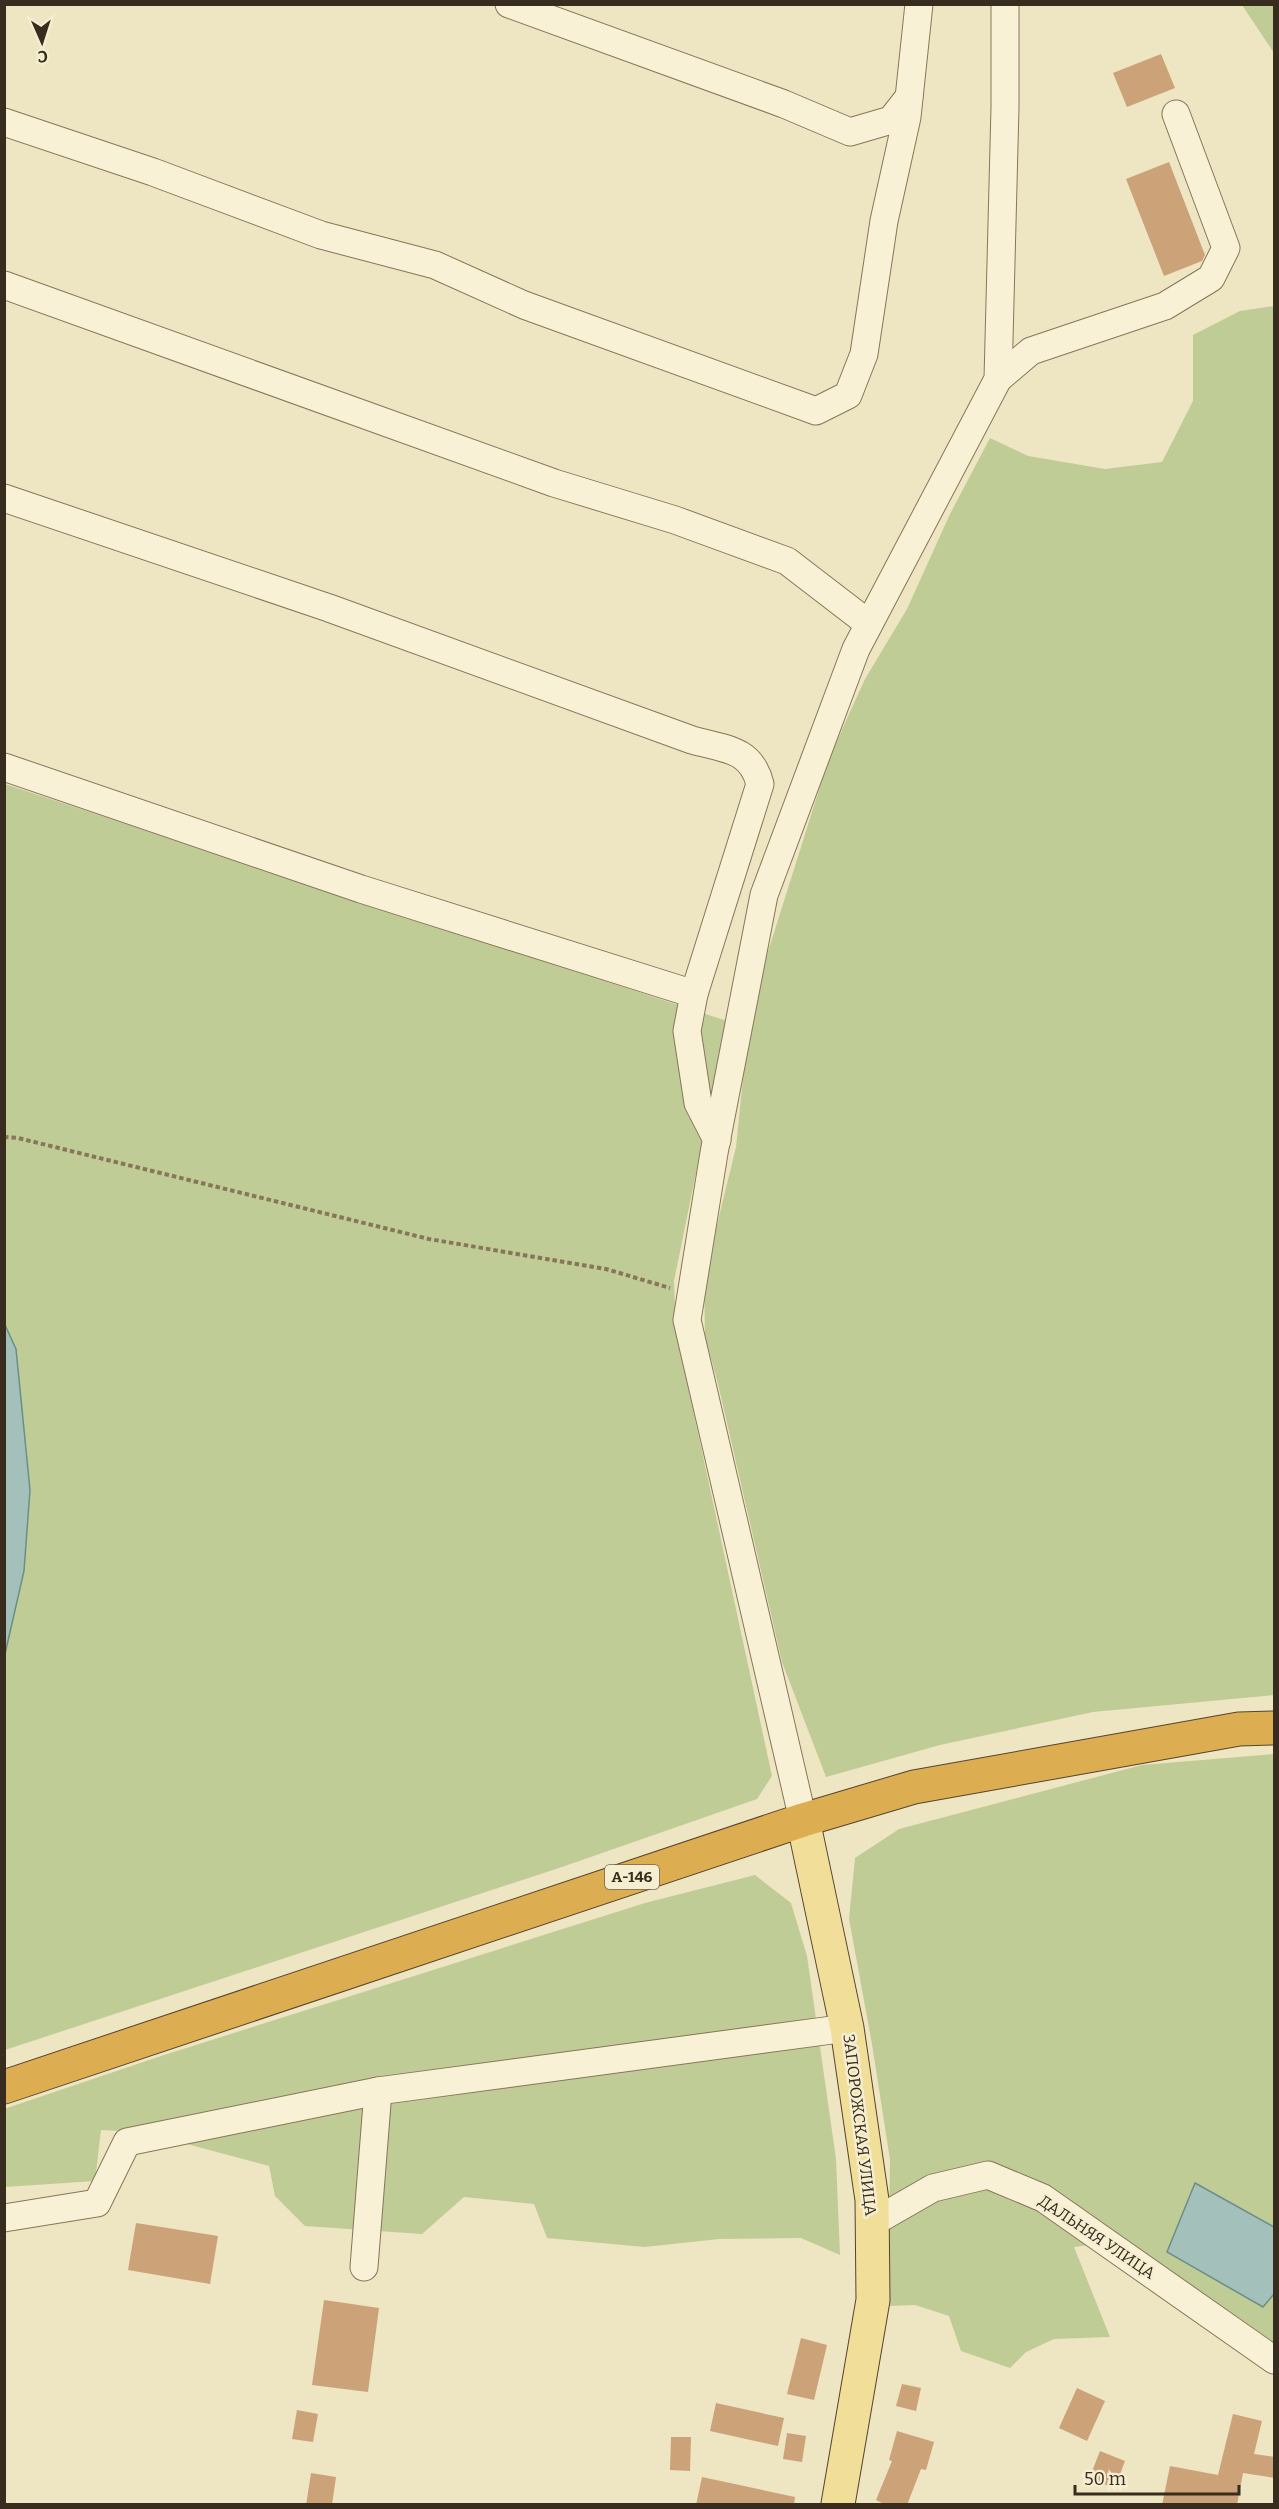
<svg xmlns="http://www.w3.org/2000/svg" width="1279" height="2509" font-family="Bitter,serif">
<rect width="100%" height="100%" fill="#eee5c2"/>
<g fill="#c0cc96">
<polygon points="1242,5 1274,5 1274,53"/>
<polygon points="1274,306 1274,1695 1093,1712 940,1745 826,1777 782,1662 718,1384 705,1336 704,1278 736,1147 746,1049 760,977 829,758 865,679 907,609 950,514 990,438 1028,456 1105,469 1162,462 1193,401 1193,335 1240,311"/>
<polygon points="5,784 727,1021 674,1281 676,1331 772,1776 757,1799 562,1867 5,2050 4,1654 24,1571 16,1349 4,1325"/>
<polygon points="1274,1754 1274,2342 1218,2310 1128,2240 1074,2247 1110,2337 1054,2339 1026,2352 1010,2368 961,2351 949,2316 915,2305 888,2306 890,2160 872,2044 849,1919 855,1858 899,1829 1142,1765"/>
<polygon points="755,1875 791,1903 807,1956 836,2159 840,2255 801,2238 719,2239 645,2247 547,2238 534,2204 464,2197 422,2234 305,2226 275,2196 269,2166 142,2132 101,2130 95,2181 5,2187 4,2109 161,2056 645,1903"/>
</g>
<g fill="#a4c0bb" stroke="#6b8e89" stroke-width="1.5">
<polygon points="5,1325 16,1349 30,1490 24,1571 5,1654"/>
<polygon points="1195,2183 1274,2227 1274,2294 1263,2307 1167,2252"/>
</g>
<g fill="#cca378">
<polygon points="1161,54 1175,88 1127,107 1113,73"/>
<polygon points="1169,162 1205,255 1202,261 1164,276 1126,179"/>
<polygon points="136,2223 218,2236 210,2284 128,2270"/>
<polygon points="324,2300 379,2308 368,2392 312,2385"/>
<polygon points="801,2338 827,2345 814,2400 787,2394"/>
<polygon points="902,2384 921,2388 916,2411 896,2406"/>
<polygon points="1077,2388 1105,2401 1087,2441 1059,2428"/>
<polygon points="716,2403 784,2418 778,2446 710,2431"/>
<polygon points="297,2410 318,2414 313,2442 292,2439"/>
<polygon points="1233,2414 1262,2421 1254,2454 1275,2457 1275,2478 1243,2473 1237,2505 1162,2505 1170,2466 1218,2475"/>
<polygon points="897,2431 934,2442 926,2470 921,2469 907,2505 886,2505 876,2500 892,2461 889,2460"/>
<polygon points="787,2433 806,2436 802,2462 783,2459"/>
<polygon points="671,2437 691,2437 690,2471 670,2470"/>
<polygon points="1100,2451 1125,2461 1115,2488 1089,2479"/>
<polygon points="311,2473 336,2477 332,2505 306,2505"/>
<polygon points="702,2477 795,2497 794,2505 696,2505"/>
</g>
<g fill="none" stroke-linecap="round" stroke-linejoin="round">
<defs>
<g id="minor">
<polyline points="509,4 784,104 850,132 891,120 909,97"/>
<polyline points="4,122 153,172 321,235 435,265 524,305 816,411 848,395 864,354 884,221 907,117 919,4"/>
<polyline points="4,285 554,483 675,520 787,561 869,624"/>
<polyline points="998,379 1031,351 1165,306 1211,278 1226,248 1176,114"/>
<path d="M4,498L329,608L692,740C724,749 751,748 760,784L694,994L687,1031L698,1103L717,1140"/>
<polyline points="4,767 361,889 694,994"/>
<polyline points="803,1820 687,1320 714,1153 764,895 856,649 998,379 1005,107 1005,4"/>
<polyline points="4,2218 97,2203 127,2142 378,2091 847,2028"/>
<polyline points="872,2223 933,2188 988,2175 1043,2198 1274,2360"/>
<polyline points="364,2267 378,2091"/>
</g>
<polyline id="major" points="803,1820 847,2028 872,2200 873,2300 838,2504"/>
<polyline id="highway" points="4,2087 803,1820 914,1787 1239,1729 1274,1728"/>
</defs>
<use href="#minor" stroke="#877659" stroke-width="29"/>
<use href="#major" stroke="#55442e" stroke-width="35"/>
<use href="#highway" stroke="#55442e" stroke-width="35"/>
<polyline stroke="#877659" stroke-width="4" stroke-dasharray="4.5 3" stroke-linecap="butt" points="4,1137 18,1138 429,1239 606,1269 670,1288"/>
<use href="#minor" stroke="#f9f1d5" stroke-width="27"/>
<use href="#major" stroke="#f1de99" stroke-width="33"/>
<use href="#highway" stroke="#ddad52" stroke-width="33"/>
</g>
<g text-anchor="middle" dominant-baseline="central" stroke-width="5" stroke-linejoin="round" paint-order="stroke">
<rect fill="#f5eed1" stroke="#706653" stroke-width="1.5" x="605" y="1865" width="54" height="24" rx="4.5"/>
<g font-size="15" font-weight="bold" fill="#372c1d">
<text x="632" y="1877">А-146</text>
</g>
<g font-size="16" fill="#372c1d" stroke="#f5eed1">
<text transform="translate(860 2125) rotate(83)">ЗАПОРОЖСКАЯ УЛИЦА</text>
<text transform="translate(1097 2237) rotate(34)">ДАЛЬНЯЯ УЛИЦА</text>
</g>
</g>
<rect width="1279" height="2509" fill="none" stroke="#372c1d" stroke-width="12"/>
<g transform="translate(42 42) rotate(177)" stroke="#f5eed1" stroke-width="4.5" paint-order="stroke">
<path d="M0-4.5L10 22L0 15L-10 22Z" fill="#372c1d"/>
<text y="-9" font-size="16" font-weight="bold" text-anchor="middle" fill="#372c1d">С</text>
</g>
<path d="M1075 2485v9h164v-9" fill="none" stroke="#372c1d" stroke-width="3"/>
<text x="1084" y="2485" font-size="18" fill="#372c1d" stroke="#f5eed1" stroke-width="4.5" paint-order="stroke">50 m</text>
</svg>
